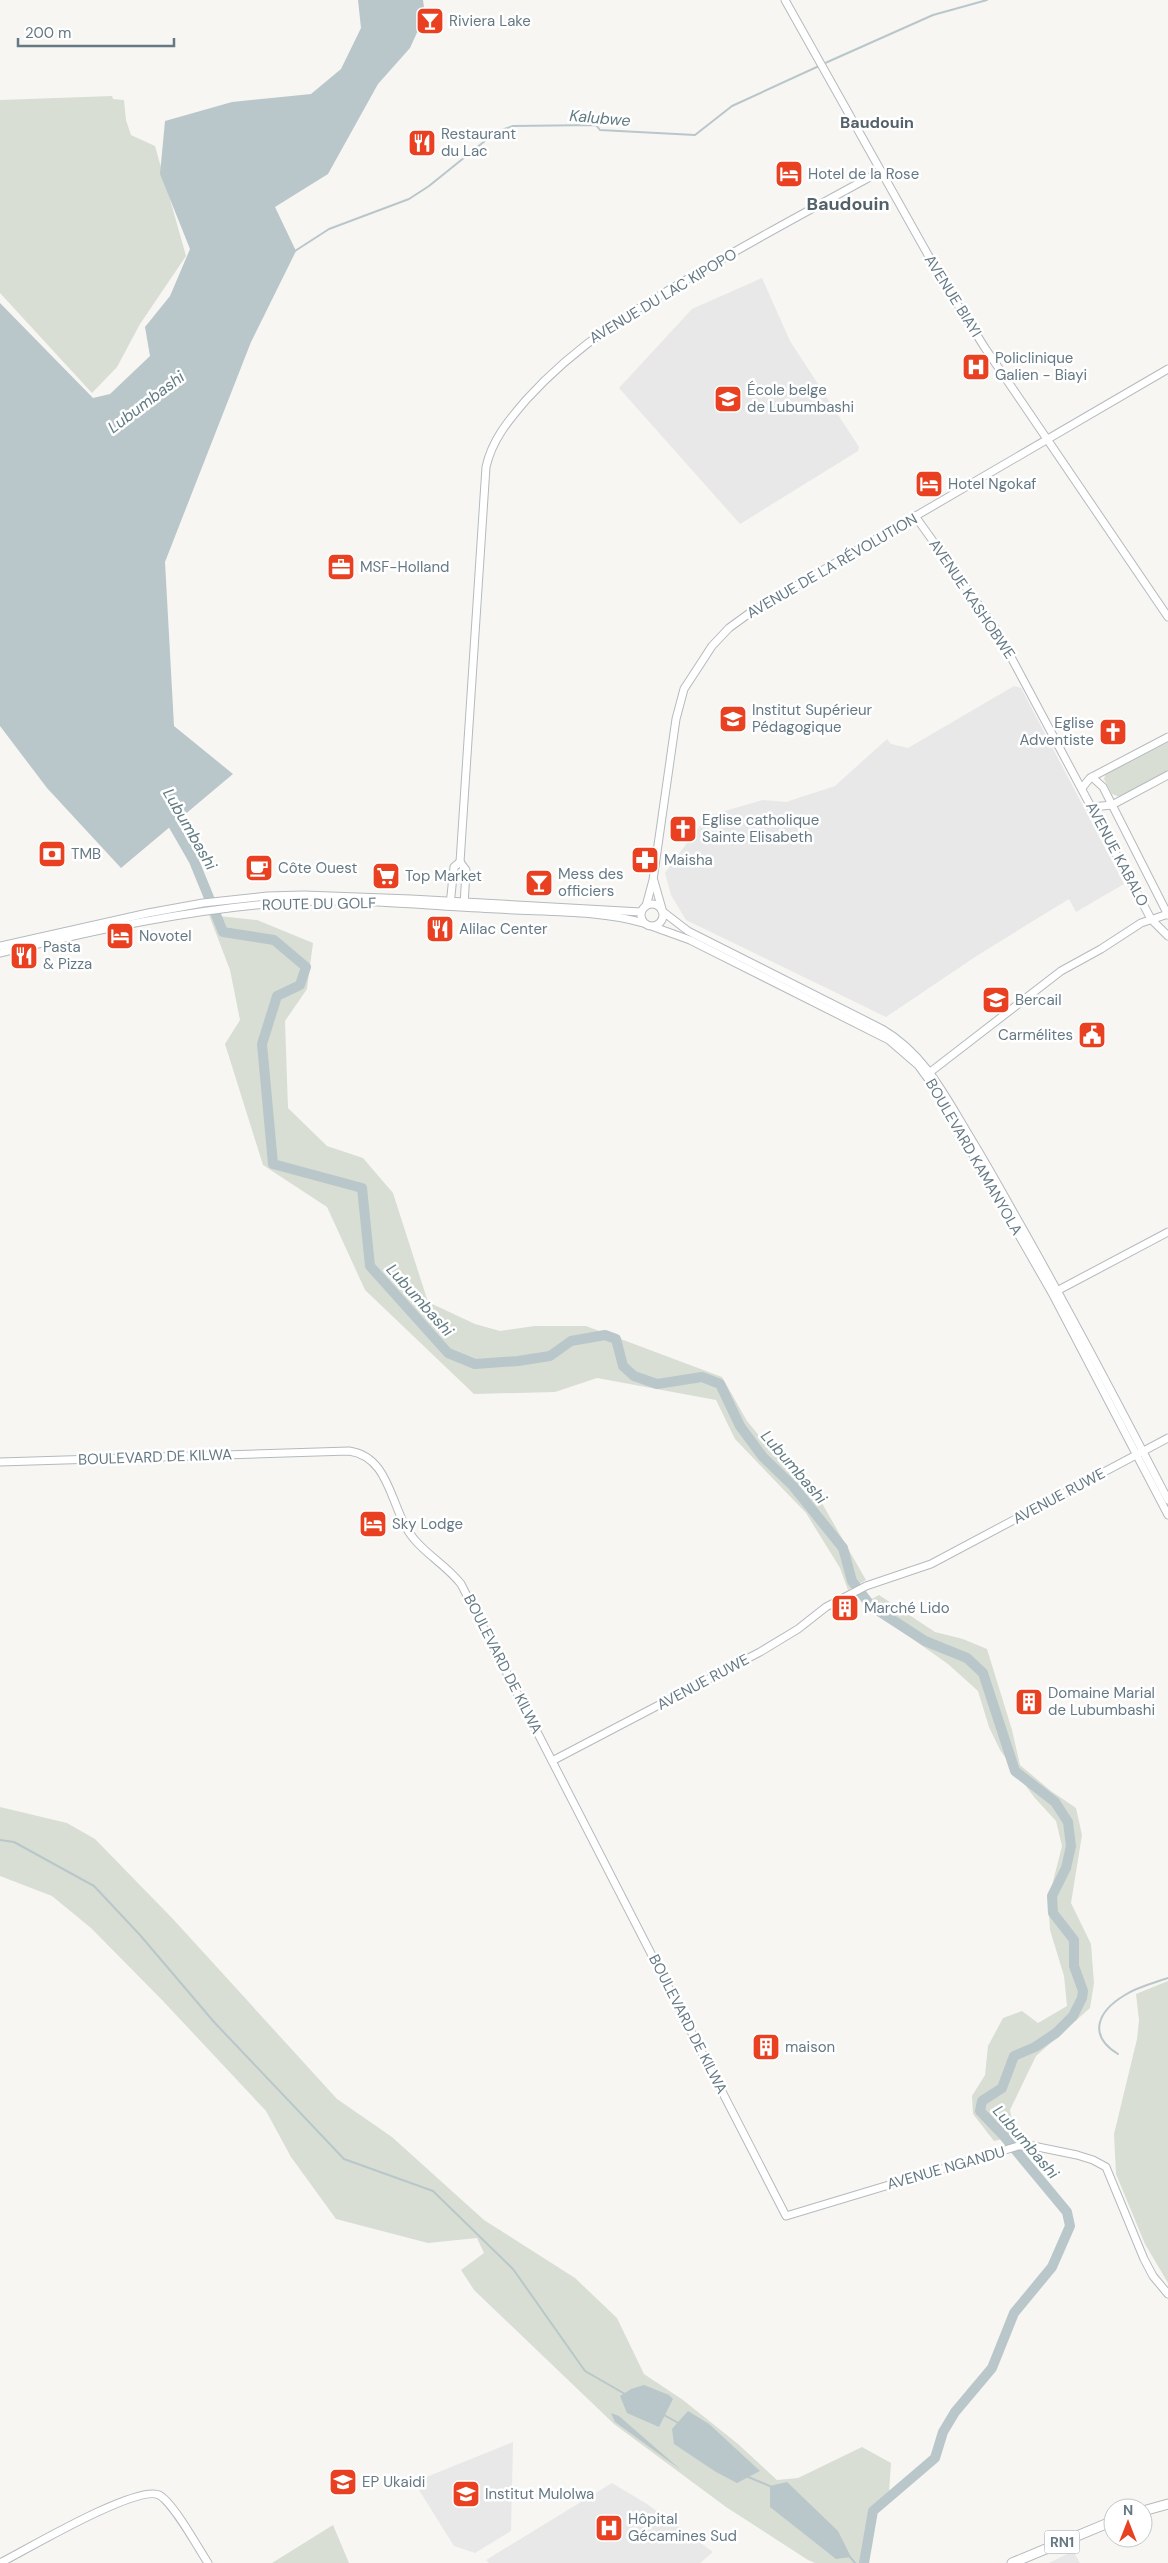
<svg xmlns="http://www.w3.org/2000/svg" width="1168" height="2563" font-family="'DM Sans',sans-serif">
<rect width="100%" height="100%" fill="#f7f6f3"/>
<g fill="#e7e8e7">
<polygon points="762,278 790,341 859,447 858,451 740,524 619,388 692,309"/>
<polygon points="1014,686 1021,688 1124,884 1076,912 1069,899 978,955 886,1017 686,920 671,895 665,873 707,816 763,800 786,802 835,786 887,739 891,744 908,748"/>
<polygon points="513,2442 511,2531 475,2553 454,2546 414,2482"/>
<polygon points="612,2483 647,2504 713,2552 700,2563 489,2563 486,2560"/>
<polygon points="1073,2551 1080,2563 1049,2563"/>
</g>
<g fill="#d8ded4">
<polygon points="112,96 113,99 124,100 126,120 131,135 155,146 186,256 140,324 117,367 92,393 0,293 0,100"/>
<polygon points="1168,741 1168,771 1120,797 1112,794 1104,779 1106,773"/>
<polygon points="209,915 257,920 313,943 307,989 285,1021 288,1108 327,1146 363,1158 393,1193 428,1302 475,1324 500,1331 535,1326 586,1326 722,1377 747,1421 782,1463 819,1498 866,1580 848,1590 840,1568 806,1513 735,1439 716,1400 597,1378 555,1392 474,1394 365,1290 327,1207 263,1165 225,1044 240,1020 230,970"/>
<polygon points="879,1595 935,1632 963,1639 987,1649 1012,1730 1020,1765 1051,1791 1076,1808 1082,1835 1071,1903 1091,1944 1094,1983 1090,2008 1036,2056 1010,2110 1015,2136 994,2141 973,2114 972,2096 985,2075 988,2046 1003,2018 1022,2011 1038,2023 1067,2006 1064,1976 1050,1930 1048,1901 1062,1846 1056,1821 1034,1797 1000,1750 989,1727 978,1691 948,1664 863,1604"/>
<polygon points="0,1807 67,1823 95,1839 173,1919 337,2099 392,2137 484,2220 575,2278 617,2318 644,2374 683,2400 738,2444 777,2480 798,2478 862,2447 891,2463 889,2493 873,2510 863,2563 815,2563 808,2560 726,2507 614,2424 474,2290 461,2270 484,2253 477,2238 428,2243 336,2219 291,2157 266,2111 163,2001 91,1928 52,1896 0,1876"/>
<polygon points="1168,1981 1168,2283 1145,2244 1116,2174 1114,2134 1137,2039 1139,2020 1136,1994"/>
<polygon points="333,2525 349,2563 272,2563"/>
</g>
<g fill="#b9c7ca">
<polygon points="358,0 423,0 425,15 410,48 378,84 328,174 275,207 296,251 251,342 165,562 174,726 233,774 121,868 47,788 0,726 0,303 93,398 110,394 150,356 145,327 170,296 190,249 160,174 165,121 232,102 311,94 341,69 361,28"/>
<polygon points="644,2385 669,2395 673,2399 659,2427 627,2413 620,2396 631,2389"/>
<polygon points="688,2411 709,2424 760,2471 737,2483 716,2472 674,2444 672,2429"/>
<polygon points="611,2413 619,2416 681,2470 615,2422"/>
<polygon points="787,2482 838,2531 851,2557 836,2559 770,2507 770,2486"/>
</g>
<g fill="none" stroke-linecap="round" stroke-linejoin="round">
<g stroke="#b9c7ca" stroke-width="2">
<polyline points="823,64 933,15 987,0"/>
<polyline points="295,251 329,229 409,199 429,186 496,132 513,126 596,125 600,130 695,135 732,106 819,66"/>
<polyline points="0,1840 14,1842 94,1886 140,1935 214,2022 344,2159 433,2191 513,2269 585,2371 625,2394"/>
<path d="M1118,2054C1087,2035 1098,2011 1125,1995C1137,1987 1154,1983 1168,1978"/>
<polyline points="664,2415 680,2424"/>
<polyline points="746,2476 772,2487"/>
<polyline points="850,2557 855,2563"/>
</g>
<polyline stroke="#b9c7ca" stroke-width="10" points="167,814 194,861 223,932 274,940 306,967 300,985 277,996 262,1044 273,1164 362,1188 370,1266 448,1353 475,1364 518,1361 550,1356 571,1341 605,1335 616,1339 623,1366 634,1376 657,1384 702,1377 720,1384 740,1426 763,1457 793,1486 843,1548 852,1581 871,1606 925,1641 967,1658 983,1673 1015,1771 1055,1802 1068,1822 1071,1846 1066,1868 1052,1896 1053,1913 1074,1940 1074,1966 1083,1991 1082,1998 1073,2016 1056,2033 1035,2047 1014,2056 1002,2088 982,2101 980,2111 1003,2135 1067,2212 1070,2226 1052,2267 1014,2313 992,2368 955,2412 943,2432 935,2458 873,2511 864,2563"/>
<defs>
<g id="secondary">
<polyline points="785,0 941,278 985,348 1168,617"/>
<polyline points="915,516 996,629 1151,919 1168,936"/>
<polyline points="1092,777 1103,787 1168,915"/>
<polyline points="1082,788 1090,778 1168,737"/>
<polyline points="1092,807 1112,805 1168,775"/>
<path d="M460,862L486,467C492,440 508,421 526,400C584,336 648,302 722,259C774,229 828,200 881,171"/>
<polyline points="460,862 466,870 464,906"/>
<polyline points="654,881 662,909"/>
<circle cx="652" cy="915" r="11"/>
<polyline points="450,905 454,867 460,862"/>
<polyline points="646,906 653,880 676,719 684,689 712,646 729,628 751,612 1168,369"/>
<path d="M662,911L688,931L882,1029C923,1053 943,1092 967,1132C984,1160 1000,1188 1016,1217C1069,1310 1119,1405 1168,1500"/>
<polyline points="654,927 690,940 889,1040 918,1065 934,1087 1052,1293 1168,1515"/>
<polyline points="0,946 148,913 203,903 267,896 304,895 411,899 641,912"/>
<path d="M0,953C97,930 193,908 293,902C360,898 429,906 497,909C541,912 601,910 643,923"/>
<polyline points="929,1073 1061,971 1101,949 1141,923 1168,914"/>
<polyline points="1053,1293 1168,1232"/>
<path d="M0,1462L349,1451C392,1457 390,1511 414,1539C427,1555 447,1566 461,1584L786,2216L1018,2146H1033L1077,2155L1093,2160L1106,2167L1144,2259L1153,2276L1168,2294"/>
<polyline points="552,1761 760,1652 798,1629 826,1607 866,1586 931,1564 1168,1438"/>
<path d="M0,2563C26,2550 137,2484 159,2495C173,2502 198,2548 208,2563"/>
</g>
<g id="highway">
<polyline points="1143,2511 1168,2504"/>
<polyline points="1012,2563 1113,2521"/>
</g>
</defs>
<use href="#secondary" stroke="#b4babe" stroke-width="9"/>
<use href="#highway" stroke="#b5b9bc" stroke-width="11"/>
<use href="#secondary" stroke="#fff" stroke-width="7"/>
<use href="#highway" stroke="#fff" stroke-width="9"/>
</g>
<defs>
<symbol id="bar-square" viewBox="-11 -11 22 22"><rect x="-9" y="-9" width="18" height="18" rx="4" fill="#e94021" stroke="#fff"/><path d="M-6-5H6L.8 .8V4.5H3.5V6h-7V4.5H-.8V.8Z" fill="#fff"/></symbol>
<symbol id="restaurant-square" viewBox="-11 -11 22 22"><rect x="-9" y="-9" width="18" height="18" rx="4" fill="#e94021" stroke="#fff"/><path d="M-5-6h1v4h1v-4h1v4h1v-4h1v5L-1.5 .5V6h-2V.5L-5-1ZM5-6V6H3V1.5H1.5Q1.5-4 5-6Z" fill="#fff"/></symbol>
<symbol id="hotel-square" viewBox="-11 -11 22 22"><rect x="-9" y="-9" width="18" height="18" rx="4" fill="#e94021" stroke="#fff"/><path d="M-6-4.5h1.5V1H6V5H4.5V3h-9V5H-6ZM-4 0a1.8 1.8 0 1 1 3.6 0ZM.5 0V-2.5h3Q6-2.5 6 0Z" fill="#fff"/></symbol>
<symbol id="hospital-square" viewBox="-11 -11 22 22"><rect x="-9" y="-9" width="18" height="18" rx="4" fill="#e94021" stroke="#fff"/><path d="M-5-5h3v3.5h4V-5h3V5h-3V1.5h-4V5h-3Z" fill="#fff"/></symbol>
<symbol id="school-square" viewBox="-11 -11 22 22"><rect x="-9" y="-9" width="18" height="18" rx="4" fill="#e94021" stroke="#fff"/><path d="M0-5L7-2L0 1L-7-2ZM-4 1L0 2.5L4 1V4Q0 6-4 4Z" fill="#fff"/></symbol>
<symbol id="office-square" viewBox="-11 -11 22 22"><rect x="-9" y="-9" width="18" height="18" rx="4" fill="#e94021" stroke="#fff"/><path d="M-6-3h4V-5.5h4V-3h4V5H-6ZM-1-4.5V-3h2v-1.5ZM-6 0V1H6V0Z" fill="#fff"/></symbol>
<symbol id="university-square" viewBox="-11 -11 22 22"><rect x="-9" y="-9" width="18" height="18" rx="4" fill="#e94021" stroke="#fff"/><path d="M0-5L7-2L0 1L-7-2ZM-4 1L0 2.5L4 1V4Q0 6-4 4Z" fill="#fff"/></symbol>
<symbol id="church-square" viewBox="-11 -11 22 22"><rect x="-9" y="-9" width="18" height="18" rx="4" fill="#e94021" stroke="#fff"/><path d="M-1.2-6h2.4v3.5h3.3v2.4h-3.3V6h-2.4V-.1h-3.3v-2.4h3.3Z" fill="#fff"/></symbol>
<symbol id="bank-square" viewBox="-11 -11 22 22"><rect x="-9" y="-9" width="18" height="18" rx="4" fill="#e94021" stroke="#fff"/><path d="M-6-4H6V4H-6ZM0-2.3a2.3 2.3 0 1 0 0 4.6a2.3 2.3 0 1 0 0-4.6Z" fill="#fff"/></symbol>
<symbol id="pharmacy-square" viewBox="-11 -11 22 22"><rect x="-9" y="-9" width="18" height="18" rx="4" fill="#e94021" stroke="#fff"/><path d="M-2-6h4v4h4v4h-4v4h-4v-4h-4v-4h4Z" fill="#fff"/></symbol>
<symbol id="cafe-square" viewBox="-11 -11 22 22"><rect x="-9" y="-9" width="18" height="18" rx="4" fill="#e94021" stroke="#fff"/><path d="M-5.5-4.5H6V0H3Q3 3.5 0 3.5H-2.5Q-5.5 3.5-5.5 0ZM3-3.2v2h1.7v-2ZM-6 4.5H4V6H-6Z" fill="#fff"/></symbol>
<symbol id="supermarket-square" viewBox="-11 -11 22 22"><rect x="-9" y="-9" width="18" height="18" rx="4" fill="#e94021" stroke="#fff"/><path d="M-6-5.5h2.5l.6 2H6L4.5 2H-2.5L-4.4-4H-6ZM-1.5 3.2a1.3 1.3 0 1 0 .1 0ZM3 3.2a1.3 1.3 0 1 0 .1 0Z" fill="#fff"/></symbol>
<symbol id="civic-square" viewBox="-11 -11 22 22"><rect x="-9" y="-9" width="18" height="18" rx="4" fill="#e94021" stroke="#fff"/><path d="M-.6-6.5H3V-4.5H.6V-3L4-1V1h2V6H-6V1h2V-1L-.6-3ZM-1.2 2.5V6h2.4V2.5Z" fill="#fff"/></symbol>
<symbol id="building-square" viewBox="-11 -11 22 22"><rect x="-9" y="-9" width="18" height="18" rx="4" fill="#e94021" stroke="#fff"/><path d="M-4-6H4V6H1V3H-1V6H-4ZM-2.5-4.3h1.7v1.8h-1.7ZM.8-4.3h1.7v1.8H.8ZM-2.5-1h1.7V.8h-1.7ZM.8-1h1.7V.8H.8Z" fill="#fff"/></symbol>
</defs>
<g fill-rule="evenodd">
<use href="#bar-square" x="414" y="5" width="32" height="32"/>
<use href="#restaurant-square" x="406" y="127" width="32" height="32"/>
<use href="#hotel-square" x="773" y="158" width="32" height="32"/>
<use href="#hospital-square" x="960" y="351" width="32" height="32"/>
<use href="#school-square" x="712" y="383" width="32" height="32"/>
<use href="#hotel-square" x="913" y="468" width="32" height="32"/>
<use href="#office-square" x="325" y="551" width="32" height="32"/>
<use href="#university-square" x="717" y="703" width="32" height="32"/>
<use href="#church-square" x="1097" y="716" width="32" height="32"/>
<use href="#church-square" x="667" y="813" width="32" height="32"/>
<use href="#bank-square" x="36" y="838" width="32" height="32"/>
<use href="#pharmacy-square" x="629" y="844" width="32" height="32"/>
<use href="#cafe-square" x="243" y="852" width="32" height="32"/>
<use href="#supermarket-square" x="370" y="860" width="32" height="32"/>
<use href="#bar-square" x="523" y="867" width="32" height="32"/>
<use href="#restaurant-square" x="424" y="913" width="32" height="32"/>
<use href="#hotel-square" x="104" y="920" width="32" height="32"/>
<use href="#restaurant-square" x="8" y="940" width="32" height="32"/>
<use href="#school-square" x="980" y="984" width="32" height="32"/>
<use href="#civic-square" x="1076" y="1019" width="32" height="32"/>
<use href="#hotel-square" x="357" y="1508" width="32" height="32"/>
<use href="#building-square" x="829" y="1592" width="32" height="32"/>
<use href="#building-square" x="1013" y="1686" width="32" height="32"/>
<use href="#building-square" x="750" y="2031" width="32" height="32"/>
<use href="#school-square" x="327" y="2466" width="32" height="32"/>
<use href="#university-square" x="450" y="2478" width="32" height="32"/>
<use href="#hospital-square" x="593" y="2512" width="32" height="32"/>
</g>
<g text-anchor="middle" dominant-baseline="central" stroke-width="5" stroke-linejoin="round" paint-order="stroke">
<rect fill="#fff" stroke="#93a1aa" stroke-width="1" x="1044.5" y="2530.5" width="35" height="23" rx="4"/>
<g font-size="14" font-weight="bold" fill="#657985">
<text x="1062" y="2542">RN1</text>
</g>
<g font-size="15" fill="#657985" stroke="#fff" text-anchor="start">
<text x="449" y="21">Riviera Lake</text>
<text x="441" y="134">Restaurant<tspan x="441" dy="17">du Lac</tspan></text>
<text x="808" y="174">Hotel de la Rose</text>
<text x="995" y="358">Policlinique<tspan x="995" dy="17">Galien - Biayi</tspan></text>
<text x="747" y="390">École belge<tspan x="747" dy="17">de Lubumbashi</tspan></text>
<text x="948" y="484">Hotel Ngokaf</text>
<text x="360" y="567">MSF-Holland</text>
<text x="752" y="710">Institut Supérieur<tspan x="752" dy="17">Pédagogique</tspan></text>
<text x="1094" y="723" text-anchor="end">Eglise<tspan x="1094" dy="17">Adventiste</tspan></text>
<text x="702" y="820">Eglise catholique<tspan x="702" dy="17">Sainte Elisabeth</tspan></text>
<text x="71" y="854">TMB</text>
<text x="664" y="860">Maisha</text>
<text x="278" y="868">Côte Ouest</text>
<text x="558" y="874">Mess des<tspan x="558" dy="17">officiers</tspan></text>
<text x="405" y="876">Top Market</text>
<text x="459" y="929">Alilac Center</text>
<text x="139" y="936">Novotel</text>
<text x="43" y="947">Pasta<tspan x="43" dy="17">&amp; Pizza</tspan></text>
<text x="1015" y="1000">Bercail</text>
<text x="1073" y="1035" text-anchor="end">Carmélites</text>
<text x="392" y="1524">Sky Lodge</text>
<text x="864" y="1608">Marché Lido</text>
<text x="1048" y="1693">Domaine Marial<tspan x="1048" dy="17">de Lubumbashi</tspan></text>
<text x="785" y="2047">maison</text>
<text x="362" y="2482">EP Ukaidi</text>
<text x="485" y="2494">Institut Mulolwa</text>
<text x="628" y="2519">Hôpital<tspan x="628" dy="17">Gécamines Sud</tspan></text>
</g>
<g font-size="15" fill="#657985" stroke="#fff">
<text transform="translate(663 296) rotate(-31)">AVENUE DU LAC KIPOPO</text>
<text transform="translate(953 296) rotate(58)">AVENUE BIAYI</text>
<text transform="translate(832 566) rotate(-30)">AVENUE DE LA RÉVOLUTION</text>
<text transform="translate(972 599) rotate(56)">AVENUE KASHOBWE</text>
<text transform="translate(1117 854) rotate(62)">AVENUE KABALO</text>
<text transform="translate(319 904) rotate(-1)">ROUTE DU GOLF</text>
<text transform="translate(974 1157) rotate(60)">BOULEVARD KAMANYOLA</text>
<text transform="translate(155 1457) rotate(-2)">BOULEVARD DE KILWA</text>
<text transform="translate(1059 1496) rotate(-28)">AVENUE RUWE</text>
<text transform="translate(503 1664) rotate(63)">BOULEVARD DE KILWA</text>
<text transform="translate(703 1682) rotate(-28)">AVENUE RUWE</text>
<text transform="translate(688 2024) rotate(63)">BOULEVARD DE KILWA</text>
<text transform="translate(946 2168) rotate(-16)">AVENUE NGANDU</text>
</g>
<g font-size="16" font-style="italic" fill="#607b82" stroke="#fff">
<text transform="translate(600 118) rotate(5)">Kalubwe</text>
<text transform="translate(146 402) rotate(-37)">Lubumbashi</text>
<text transform="translate(190 829) rotate(60)">Lubumbashi</text>
<text transform="translate(420 1300) rotate(48)">Lubumbashi</text>
<text transform="translate(794 1467) rotate(49)">Lubumbashi</text>
<text transform="translate(1026 2142) rotate(49)">Lubumbashi</text>
</g>
<g font-size="16" font-weight="bold" fill="#53626a" stroke="#fff">
<text x="877" y="122">Baudouin</text>
</g>
<g font-size="18" font-weight="bold" fill="#53626a" stroke="#fff">
<text x="848" y="204">Baudouin</text>
</g>
</g>
<g transform="translate(1128 2523)"><circle r="24" fill="#ffffff" stroke="#c1c9ce"/>
<path d="M0-4L9 19L0 12L-9 19Z" fill="#e94021"/>
<text y="-8" font-size="14" font-weight="bold" text-anchor="middle" fill="#657985">N</text>
</g>
<path d="M18 38v8h156v-8" fill="none" stroke="#657985" stroke-width="2.5"/>
<text x="25" y="38" font-size="15" fill="#657985" stroke="#ffffff" stroke-width="4" paint-order="stroke">200 m</text>
</svg>
